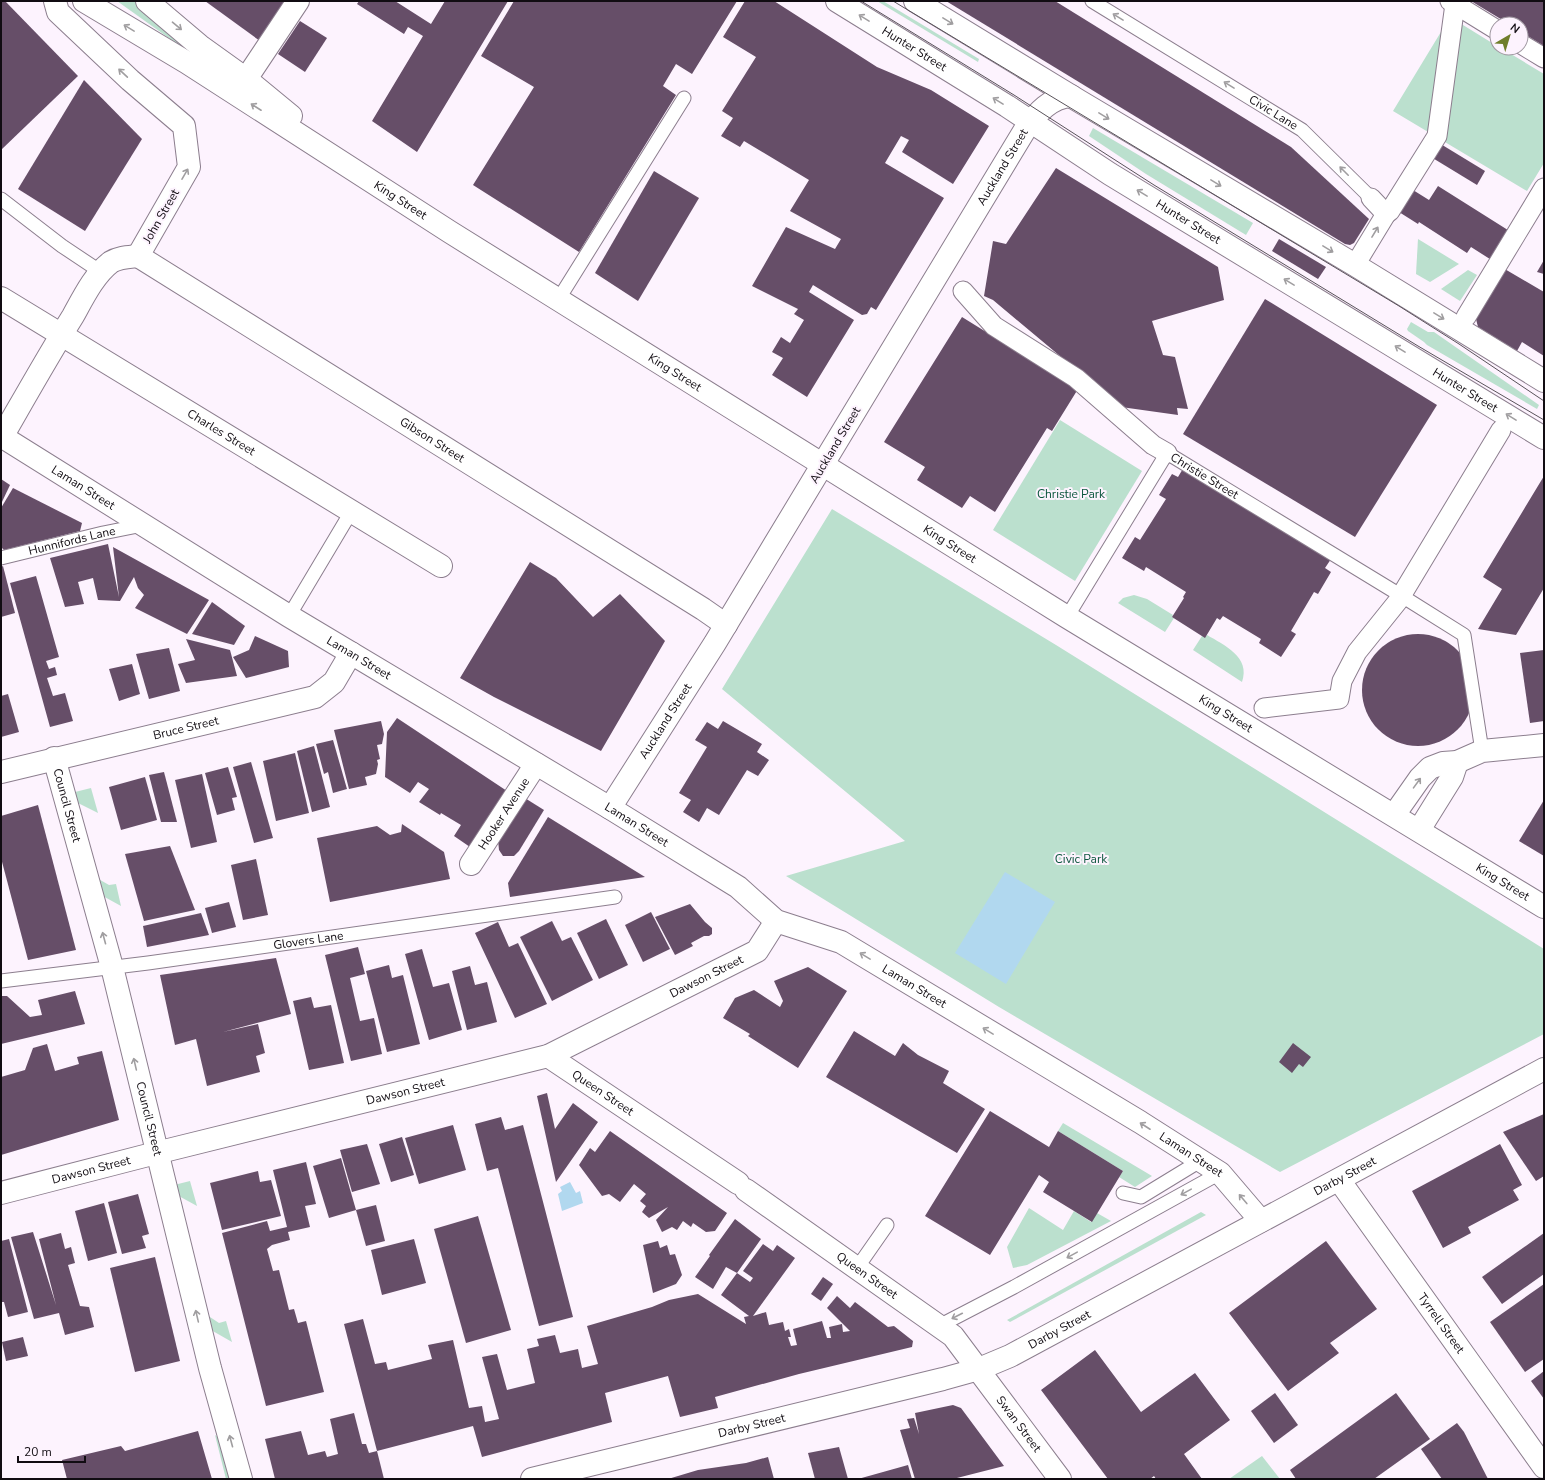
<svg xmlns="http://www.w3.org/2000/svg" width="1545" height="1480" font-family="'Nunito Sans',sans-serif">
<rect width="100%" height="100%" fill="#fdf3fe"/>
<g fill="#bbe0ce">
<polygon points="117,1 134,1 236,86"/>
<polygon points="877,1 883,1 979,59 978,62"/>
<polygon points="1450,17 1497,46 1497,48 1501,48 1544,74 1544,163 1527,191 1393,111"/>
<polygon points="1093,128 1253,223 1246,235 1146,174 1089,136"/>
<polygon points="1418,239 1459,264 1430,282 1416,274"/>
<polygon points="1468,270 1477,275 1460,301 1441,289"/>
<polygon points="1411,322 1428,332 1434,332 1539,405 1537,409 1427,345 1424,342 1408,331 1407,329"/>
<polygon points="1060,420 1142,471 1075,581 993,530"/>
<polygon points="832,509 1056,645 1544,949 1544,1034 1280,1172 999,1007 786,876 905,841 722,689"/>
<polygon points="1134,595 1147,599 1173,615 1172,617 1174,618 1165,632 1118,603 1123,598"/>
<path d="M1207,635C1224,645 1251,657 1242,682L1193,650L1202,636L1205,637Z"/>
<polygon points="91,788 98,813 76,802 75,792"/>
<polygon points="95,877 109,885 116,884 121,906 101,895"/>
<polygon points="1063,1123 1152,1176 1135,1187 1119,1177 1123,1171 1058,1131"/>
<polygon points="190,1181 197,1206 177,1195 174,1185"/>
<polygon points="1029,1208 1063,1230 1074,1211 1091,1222 1097,1213 1111,1221 1027,1265 1013,1268 1007,1247"/>
<polygon points="1201,1212 1206,1215 1010,1322 1007,1320"/>
<polygon points="207,1315 219,1323 226,1321 232,1342 211,1330"/>
<polygon points="215,1435 219,1438 231,1479 226,1479"/>
<polygon points="1262,1456 1280,1479 1229,1479"/>
</g>
<g fill="#b1d8ef">
<polygon points="1005,872 1055,902 1006,984 955,953"/>
<polygon points="570,1182 576,1193 580,1191 583,1203 562,1211 558,1194 562,1191 560,1187"/>
</g>
<g fill="#664e68">
<polygon points="1,1 5,1 78,76 1,150"/>
<polygon points="205,1 287,1 260,41"/>
<polygon points="359,1 395,1 431,24 445,1 508,1 417,152 372,121 423,36 408,27 404,34 357,4"/>
<polygon points="514,1 737,1 692,74 676,64 663,86 676,95 579,252 473,185 534,87 481,56"/>
<polygon points="745,1 774,1 877,67 931,90 989,126 953,184 902,152 909,140 901,136 885,163 944,198 876,310 871,307 867,314 862,315 813,285 809,292 854,320 807,397 772,375 783,358 772,352 781,337 790,343 804,320 794,314 798,309 752,286 786,227 835,249 841,239 790,211 809,180 744,141 740,147 721,136 733,118 722,111 756,57 723,37"/>
<polygon points="946,1 1055,1 1291,147 1369,219 1354,243 1350,245 1345,244"/>
<polygon points="1471,1 1544,1 1544,46 1521,32 1521,24 1509,24"/>
<polygon points="300,21 327,38 305,72 278,54"/>
<polygon points="84,80 142,139 85,231 18,189"/>
<polygon points="1439,143 1485,171 1477,185 1431,157"/>
<polygon points="1056,168 1218,267 1224,300 1152,321 1163,355 1175,357 1188,409 1177,408 1178,415 1121,407 993,300 984,296 993,241 1006,244"/>
<polygon points="654,171 699,198 638,301 595,273"/>
<polygon points="1438,186 1511,232 1493,261 1471,247 1467,253 1419,222 1418,224 1399,212 1413,190 1429,200"/>
<polygon points="1279,239 1326,267 1318,279 1272,251"/>
<polygon points="1544,260 1544,274 1537,272"/>
<polygon points="1503,268 1544,292 1544,356 1522,342 1517,351 1478,327 1475,315"/>
<polygon points="1265,299 1437,405 1355,537 1183,434"/>
<polygon points="962,317 1078,389 1052,431 1047,428 995,512 970,496 962,508 925,485 917,480 925,467 884,442"/>
<polygon points="1184,467 1331,559 1325,568 1331,572 1318,594 1314,592 1291,631 1296,634 1281,657 1259,643 1261,639 1223,616 1220,620 1217,618 1205,638 1172,617 1184,598 1183,597 1186,592 1146,567 1144,571 1122,558 1135,537 1140,540 1166,499 1159,495 1172,474 1178,477"/>
<polygon points="1544,476 1544,588 1516,635 1478,629 1502,589 1483,577"/>
<polygon points="1,479 10,485 1,504"/>
<polygon points="13,488 82,523 80,531 4,550 1,547 1,508"/>
<polygon points="108,544 119,597 113,547 209,600 187,634 135,608 144,595 138,588 134,577 120,601 98,600 93,578 78,582 84,604 65,607 50,558"/>
<polygon points="530,562 556,578 593,617 620,594 665,641 601,751 494,697 460,678"/>
<polygon points="3,566 15,613 1,617 1,567"/>
<polygon points="36,576 59,657 46,661 49,669 55,667 57,675 47,678 53,696 65,693 73,721 50,727 10,583"/>
<polygon points="212,602 245,626 234,645 192,634"/>
<circle cx="1418" cy="690" r="56"/>
<polygon points="255,636 288,651 289,667 246,678 233,657 249,650"/>
<polygon points="186,639 230,650 237,676 186,683 178,664 195,660"/>
<polygon points="169,648 180,691 149,699 136,654"/>
<polygon points="1544,650 1544,721 1530,723 1520,653"/>
<polygon points="132,664 140,694 119,701 109,669"/>
<polygon points="8,694 19,732 1,737 1,696"/>
<polygon points="397,718 507,791 470,847 454,836 461,825 441,813 440,815 419,802 429,789 418,782 410,793 385,777 387,732"/>
<polygon points="381,721 384,734 382,744 377,745 380,759 377,760 378,764 376,774 365,777 367,785 349,789 334,730"/>
<polygon points="723,721 762,744 757,752 769,760 758,776 747,770 719,815 707,808 699,822 683,812 691,800 679,793 707,747 695,740 707,722 718,729"/>
<polygon points="333,740 347,789 333,793 328,772 324,774 316,744"/>
<polygon points="314,746 330,807 312,812 297,751"/>
<polygon points="295,753 309,813 276,821 263,761"/>
<polygon points="251,762 273,838 254,843 233,767"/>
<polygon points="228,767 237,797 232,798 235,810 217,815 205,773"/>
<polygon points="164,772 177,822 161,822 149,775"/>
<polygon points="202,774 217,842 191,848 175,780"/>
<polygon points="145,777 157,820 121,830 109,787"/>
<polygon points="520,795 544,810 519,851 514,856 503,856 499,850 498,840"/>
<polygon points="1544,800 1544,856 1519,841"/>
<polygon points="38,805 76,950 28,960 1,858 1,816"/>
<polygon points="548,817 645,877 510,897 508,883"/>
<polygon points="402,824 444,852 450,879 330,902 317,838 377,826 390,835 401,832"/>
<polygon points="170,846 195,910 144,921 125,854"/>
<polygon points="256,859 268,915 243,920 231,865"/>
<polygon points="229,902 236,927 212,933 205,908"/>
<polygon points="690,904 705,922 712,928 712,934 709,936 704,936 691,943 693,946 675,955 655,917"/>
<polygon points="651,912 670,949 643,962 625,925"/>
<polygon points="201,913 209,935 147,947 143,926"/>
<polygon points="606,919 628,965 599,979 577,933"/>
<polygon points="552,921 562,941 571,937 593,980 552,1001 520,937"/>
<polygon points="498,922 509,947 518,943 547,1004 515,1018 475,933"/>
<polygon points="358,947 365,974 350,978 360,1021 374,1018 382,1054 351,1061 325,955"/>
<polygon points="422,949 433,987 449,983 462,1030 429,1040 405,954"/>
<polygon points="276,958 291,1014 223,1032 258,1024 265,1053 256,1056 260,1072 207,1086 196,1039 175,1045 160,975"/>
<polygon points="389,965 392,978 403,975 420,1044 387,1052 366,971"/>
<polygon points="470,966 475,985 487,982 497,1022 467,1030 452,971"/>
<polygon points="808,967 847,991 798,1068 748,1036 750,1034 723,1018 735,998 754,990 780,1007 783,1001 774,981"/>
<polygon points="75,991 85,1024 1,1044 1,996 7,996 30,1017 42,1015 38,1000"/>
<polygon points="311,997 314,1008 331,1005 344,1063 309,1070 293,1001"/>
<polygon points="854,1031 895,1056 903,1043 918,1055 949,1071 943,1083 985,1109 957,1153 826,1077"/>
<polygon points="1293,1043 1311,1057 1303,1067 1299,1064 1292,1073 1279,1062"/>
<polygon points="47,1044 55,1071 79,1064 77,1057 102,1051 119,1120 1,1155 1,1077 25,1070 33,1048"/>
<polygon points="547,1093 555,1129 573,1103 598,1122 556,1182 537,1096"/>
<polygon points="990,1111 1049,1147 1058,1131 1123,1171 1092,1222 1043,1192 1049,1182 1039,1175 990,1255 925,1216"/>
<polygon points="1544,1114 1544,1176 1536,1181 1503,1132"/>
<polygon points="501,1117 505,1130 523,1125 573,1317 539,1326 498,1168 487,1171 475,1124"/>
<polygon points="453,1125 466,1170 419,1184 405,1138"/>
<polygon points="610,1131 727,1213 715,1231 706,1232 693,1223 691,1227 683,1221 677,1230 672,1227 662,1232 656,1220 668,1207 649,1218 642,1212 646,1206 640,1201 646,1194 634,1184 620,1202 609,1194 602,1196 579,1165 590,1148 595,1152"/>
<polygon points="402,1137 414,1175 391,1182 379,1144"/>
<polygon points="367,1144 380,1184 352,1192 340,1150"/>
<polygon points="1500,1144 1522,1185 1513,1190 1519,1200 1468,1227 1471,1233 1443,1248 1412,1191"/>
<polygon points="341,1158 356,1210 329,1218 313,1166"/>
<polygon points="306,1162 316,1204 305,1206 310,1227 288,1232 290,1240 272,1245 267,1249 273,1271 279,1270 289,1310 294,1309 298,1323 306,1321 324,1392 266,1406 222,1233 267,1221 270,1231 287,1227 273,1170"/>
<polygon points="258,1171 260,1182 271,1180 281,1216 222,1230 210,1183"/>
<polygon points="138,1194 149,1234 142,1236 146,1248 122,1254 108,1202"/>
<polygon points="104,1203 117,1253 88,1261 75,1211"/>
<polygon points="376,1205 385,1241 366,1246 356,1210"/>
<polygon points="478,1216 511,1330 466,1343 434,1229"/>
<polygon points="735,1219 761,1239 737,1273 726,1267 713,1289 695,1277 710,1256 709,1255"/>
<polygon points="33,1232 56,1305 39,1239 61,1233 65,1249 71,1247 75,1263 68,1265 80,1306 89,1307 94,1327 65,1335 59,1313 34,1319 11,1237"/>
<polygon points="1544,1233 1544,1274 1502,1304 1482,1277"/>
<polygon points="9,1239 28,1312 8,1317 4,1302 1,1302 1,1241"/>
<polygon points="414,1239 426,1283 382,1295 371,1250"/>
<polygon points="658,1241 660,1248 667,1245 670,1255 675,1254 682,1275 676,1284 653,1293 643,1245"/>
<polygon points="1326,1241 1377,1309 1330,1343 1339,1353 1288,1391 1229,1313"/>
<polygon points="763,1244 773,1251 777,1245 795,1258 753,1316 766,1312 769,1325 783,1322 785,1331 789,1329 791,1337 788,1337 791,1346 797,1345 793,1329 822,1321 827,1338 831,1338 829,1327 842,1324 843,1332 850,1331 827,1308 837,1296 850,1308 855,1302 888,1327 894,1326 913,1341 912,1347 799,1374 715,1397 718,1408 680,1417 668,1376 605,1393 612,1422 482,1457 473,1426 377,1451 344,1324 363,1319 375,1364 386,1362 388,1370 432,1359 428,1345 453,1340 469,1408 482,1406 485,1422 499,1419 482,1357 497,1354 507,1390 535,1383 527,1349 539,1346 537,1339 555,1335 560,1353 578,1349 582,1368 598,1364 587,1326 652,1307 669,1300 698,1294 746,1324 744,1317 749,1316 721,1295 737,1273 750,1282 753,1278 743,1271"/>
<polygon points="155,1257 180,1361 135,1372 110,1268"/>
<polygon points="823,1277 833,1284 821,1301 811,1294"/>
<polygon points="1544,1284 1544,1359 1525,1372 1490,1322"/>
<polygon points="23,1337 28,1356 6,1361 2,1342"/>
<polygon points="1095,1350 1141,1412 1195,1373 1230,1420 1184,1454 1202,1479 1156,1479 1154,1476 1150,1479 1108,1479 1041,1390"/>
<polygon points="1544,1371 1544,1399 1531,1381"/>
<polygon points="1275,1393 1298,1425 1274,1443 1251,1411"/>
<polygon points="1396,1393 1430,1439 1374,1479 1296,1479 1290,1470"/>
<polygon points="953,1405 961,1408 1004,1466 953,1479 915,1479 900,1430 910,1428 907,1419 914,1418 919,1434 915,1413"/>
<polygon points="354,1413 362,1444 366,1444 369,1453 377,1451 384,1479 275,1479 265,1439 301,1431 308,1455 325,1451 327,1457 338,1454 330,1419"/>
<polygon points="1457,1423 1464,1432 1488,1479 1442,1479 1421,1449"/>
<polygon points="198,1431 212,1479 67,1479 62,1460 121,1446 125,1451"/>
<polygon points="839,1447 848,1479 815,1479 808,1453"/>
<polygon points="768,1457 774,1479 668,1479 698,1470 746,1463"/>
<polygon points="908,1465 912,1479 858,1479"/>
</g>
<g fill="none" stroke-linecap="round" stroke-linejoin="round">
<defs>
<g id="service">
<path id="s1" d="M1092,1L1302,130L1371,198"/>
<polyline points="1,199 62,246 101,272"/>
<polyline points="558,300 684,98"/>
<path id="s2" d="M1,558L103,533L143,525"/>
<polyline points="289,616 351,512"/>
<path id="s3" d="M1067,617L1167,453L1405,598L1464,635L1482,751"/>
<path id="s4" d="M1,981L148,963L615,897"/>
<polyline points="1123,1193 1141,1197 1200,1161"/>
<polyline points="857,1268 887,1225"/>
<polyline points="939,1326 1014,1287 1220,1173"/>
</g>
<g id="pedestrian">
<polyline points="1450,1 1497,30"/>
<polyline points="1521,44 1544,58"/>
<polyline points="1386,214 1390,211 1437,136 1455,4 1457,1"/>
<polyline points="1355,265 1386,214 1371,198"/>
<polyline points="963,291 994,326 1076,378 1153,445 1167,453"/>
<polyline points="1466,317 1544,188"/>
<polyline points="1264,708 1339,699 1342,681 1357,652 1398,601 1501,430"/>
</g>
<g id="minor">
<polyline points="55,1 58,12 130,80 184,126 189,167 138,256"/>
<polyline points="246,79 298,1"/>
<path id="s5" d="M138,256L703,609L726,625"/>
<path id="s6" d="M1,298L441,566"/>
<path id="s7" d="M1,436L289,616L610,808L738,887L776,921L841,942L1140,1122L1220,1173L1261,1221"/>
<path d="M2,437C25,397 48,356 73,316C83,298 94,275 111,262C119,257 129,257 138,256"/>
<path id="s8" d="M54,758L112,967L210,1368L241,1479"/>
<path id="s9" d="M1,772L315,697L334,682L351,653"/>
<path id="s10" d="M610,808L715,643L823,464"/>
<polyline points="1394,815 1420,778 1430,768 1443,763 1457,762 1482,751 1544,745"/>
<polyline points="1419,830 1452,777 1457,762"/>
<path id="s11" d="M471,864L536,764"/>
<path id="s12" d="M548,1056L738,1183"/>
<path id="s13" d="M1339,1180L1544,1467"/>
<path id="s14" d="M746,1190L953,1336L1060,1479"/>
<path id="s15" d="M1,1193L156,1153L548,1056L757,951L776,921"/>
</g>
<g id="tertiary">
<path id="s16" d="M823,464L1026,128C1037,113 1051,97 1071,96"/>
</g>
<g id="secondary">
<path id="s17" d="M84,1L186,62L450,232L1067,617L1544,907"/>
<polyline points="147,1 200,46 246,79 291,116"/>
<path id="s18" d="M837,1L1007,106L1110,174L1544,438"/>
<polyline points="915,1 1079,101 1355,265 1544,381"/>
<path id="s19" d="M532,1479L943,1379L979,1369L1010,1356L1544,1069"/>
</g>
</defs>
<use href="#service" stroke="#8c7e8e" stroke-width="15"/>
<use href="#pedestrian" stroke="#8c7e8e" stroke-width="21"/>
<use href="#minor" stroke="#8c7e8e" stroke-width="24"/>
<use href="#tertiary" stroke="#8c7e8e" stroke-width="24"/>
<use href="#secondary" stroke="#8c7e8e" stroke-width="24"/>
<use href="#service" stroke="#fff" stroke-width="13"/>
<use href="#pedestrian" stroke="#fff" stroke-width="19"/>
<use href="#minor" stroke="#fff" stroke-width="22"/>
<use href="#tertiary" stroke="#fff" stroke-width="22"/>
<use href="#secondary" stroke="#fff" stroke-width="22"/>
<g stroke="#59535a" stroke-width="1">
<polyline points="861,1 1014,95 1154,185 1418,346 1544,420"/>
<polyline points="893,1 1399,306 1459,344 1544,401"/>
</g>
</g>
<defs><path id="oneway-shaft" d="M-6 0H5M1.5-3L5.5 0L1.5 3" fill="none" stroke-width="1.6" stroke-linecap="round" stroke-linejoin="round"/></defs>
<g stroke="#a09ea0">
<use href="#oneway-shaft" transform="translate(1118 17) rotate(-148)"/>
<use href="#oneway-shaft" transform="translate(864 18) rotate(-148)"/>
<use href="#oneway-shaft" transform="translate(948 21) rotate(31)"/>
<use href="#oneway-shaft" transform="translate(177 26) rotate(40)"/>
<use href="#oneway-shaft" transform="translate(129 28) rotate(-149)"/>
<use href="#oneway-shaft" transform="translate(123 73) rotate(-137)"/>
<use href="#oneway-shaft" transform="translate(1229 85) rotate(-148)"/>
<use href="#oneway-shaft" transform="translate(998 101) rotate(-148)"/>
<use href="#oneway-shaft" transform="translate(256 107) rotate(-147)"/>
<use href="#oneway-shaft" transform="translate(1104 116) rotate(31)"/>
<use href="#oneway-shaft" transform="translate(1344 171) rotate(-135)"/>
<use href="#oneway-shaft" transform="translate(185 174) rotate(-60)"/>
<use href="#oneway-shaft" transform="translate(1216 183) rotate(31)"/>
<use href="#oneway-shaft" transform="translate(1142 193) rotate(-149)"/>
<use href="#oneway-shaft" transform="translate(1375 232) rotate(-59)"/>
<use href="#oneway-shaft" transform="translate(1328 249) rotate(31)"/>
<use href="#oneway-shaft" transform="translate(1289 282) rotate(-149)"/>
<use href="#oneway-shaft" transform="translate(1439 316) rotate(31)"/>
<use href="#oneway-shaft" transform="translate(1400 349) rotate(-148)"/>
<use href="#oneway-shaft" transform="translate(1511 417) rotate(-148)"/>
<use href="#oneway-shaft" transform="translate(1417 783) rotate(-54)"/>
<use href="#oneway-shaft" transform="translate(104 938) rotate(-105)"/>
<use href="#oneway-shaft" transform="translate(865 956) rotate(-149)"/>
<use href="#oneway-shaft" transform="translate(988 1031) rotate(-149)"/>
<use href="#oneway-shaft" transform="translate(135 1064) rotate(-103)"/>
<use href="#oneway-shaft" transform="translate(1145 1126) rotate(-147)"/>
<use href="#oneway-shaft" transform="translate(1186 1192) rotate(151)"/>
<use href="#oneway-shaft" transform="translate(1243 1199) rotate(-130)"/>
<use href="#oneway-shaft" transform="translate(1072 1255) rotate(151)"/>
<use href="#oneway-shaft" transform="translate(197 1316) rotate(-103)"/>
<use href="#oneway-shaft" transform="translate(957 1316) rotate(153)"/>
<use href="#oneway-shaft" transform="translate(231 1441) rotate(-105)"/>
</g>
<g text-anchor="middle" dominant-baseline="central" stroke-width="4" stroke-linejoin="round" paint-order="stroke">
<g font-size="12" fill="#110c12" stroke="#fdf3fe">
<text stroke="none"><textPath href="#s18" startOffset="91">Hunter Street</textPath></text>
<text stroke="none"><textPath href="#s1" startOffset="213">Civic Lane</textPath></text>
<text stroke="none"><textPath href="#s16" startOffset="347">Auckland Street</textPath></text>
<text stroke="none"><textPath href="#s17" startOffset="374">King Street</textPath></text>
<text transform="translate(161 216) rotate(-60)">John Street</text>
<text stroke="none"><textPath href="#s18" startOffset="415">Hunter Street</textPath></text>
<text stroke="none"><textPath href="#s17" startOffset="698">King Street</textPath></text>
<text stroke="none"><textPath href="#s18" startOffset="739">Hunter Street</textPath></text>
<text stroke="none"><textPath href="#s6" startOffset="258">Charles Street</textPath></text>
<text stroke="none"><textPath href="#s5" startOffset="347">Gibson Street</textPath></text>
<text transform="translate(835 445) rotate(-59)">Auckland Street</text>
<text stroke="none"><textPath href="#s3" startOffset="236">Christie Street</textPath></text>
<text stroke="none"><textPath href="#s7" startOffset="97">Laman Street</textPath></text>
<text stroke="none"><textPath href="#s2" startOffset="73">Hunnifords Lane</textPath></text>
<text stroke="none"><textPath href="#s17" startOffset="1022">King Street</textPath></text>
<text stroke="none"><textPath href="#s7" startOffset="421">Laman Street</textPath></text>
<text stroke="none"><textPath href="#s17" startOffset="1346">King Street</textPath></text>
<text stroke="none"><textPath href="#s10" startOffset="103">Auckland Street</textPath></text>
<text stroke="none"><textPath href="#s9" startOffset="190">Bruce Street</textPath></text>
<text stroke="none"><textPath href="#s8" startOffset="49">Council Street</textPath></text>
<text stroke="none"><textPath href="#s11" startOffset="60">Hooker Avenue</textPath></text>
<text stroke="none"><textPath href="#s7" startOffset="745">Laman Street</textPath></text>
<text stroke="none"><textPath href="#s17" startOffset="1670">King Street</textPath></text>
<text stroke="none"><textPath href="#s4" startOffset="310">Glovers Lane</textPath></text>
<text stroke="none"><textPath href="#s15" startOffset="741">Dawson Street</textPath></text>
<text stroke="none"><textPath href="#s7" startOffset="1069">Laman Street</textPath></text>
<text stroke="none"><textPath href="#s15" startOffset="417">Dawson Street</textPath></text>
<text stroke="none"><textPath href="#s12" startOffset="66">Queen Street</textPath></text>
<text stroke="none"><textPath href="#s8" startOffset="373">Council Street</textPath></text>
<text stroke="none"><textPath href="#s7" startOffset="1393">Laman Street</textPath></text>
<text stroke="none"><textPath href="#s15" startOffset="93">Dawson Street</textPath></text>
<text stroke="none"><textPath href="#s19" startOffset="874">Darby Street</textPath></text>
<text stroke="none"><textPath href="#s14" startOffset="148">Queen Street</textPath></text>
<text stroke="none"><textPath href="#s13" startOffset="176">Tyrrell Street</textPath></text>
<text stroke="none"><textPath href="#s19" startOffset="550">Darby Street</textPath></text>
<text stroke="none"><textPath href="#s14" startOffset="363">Swan Street</textPath></text>
<text stroke="none"><textPath href="#s19" startOffset="226">Darby Street</textPath></text>
</g>
<g font-size="12" fill="#0b563d" stroke="#fdf3fe">
<text x="1071" y="494">Christie Park</text>
<text x="1081" y="859">Civic Park</text>
</g>
</g>
<rect width="1545" height="1480" fill="none" stroke="#110c12" stroke-width="4"/>
<g transform="translate(1509 36) rotate(38)"><circle r="19" fill="#fdf3fe" stroke="#9f97a0"/>
<path d="M0-3L7 15L0 10L-7 15Z" fill="#707e2b"/>
<text y="-6" font-size="11" font-weight="bold" text-anchor="middle" fill="#110c12">N</text>
</g>
<path d="M18 1456v6h67v-6" fill="none" stroke="#110c12" stroke-width="2"/>
<text x="24" y="1456" font-size="12" fill="#110c12" stroke="#fdf3fe" stroke-width="3" paint-order="stroke">20 m</text>
</svg>
